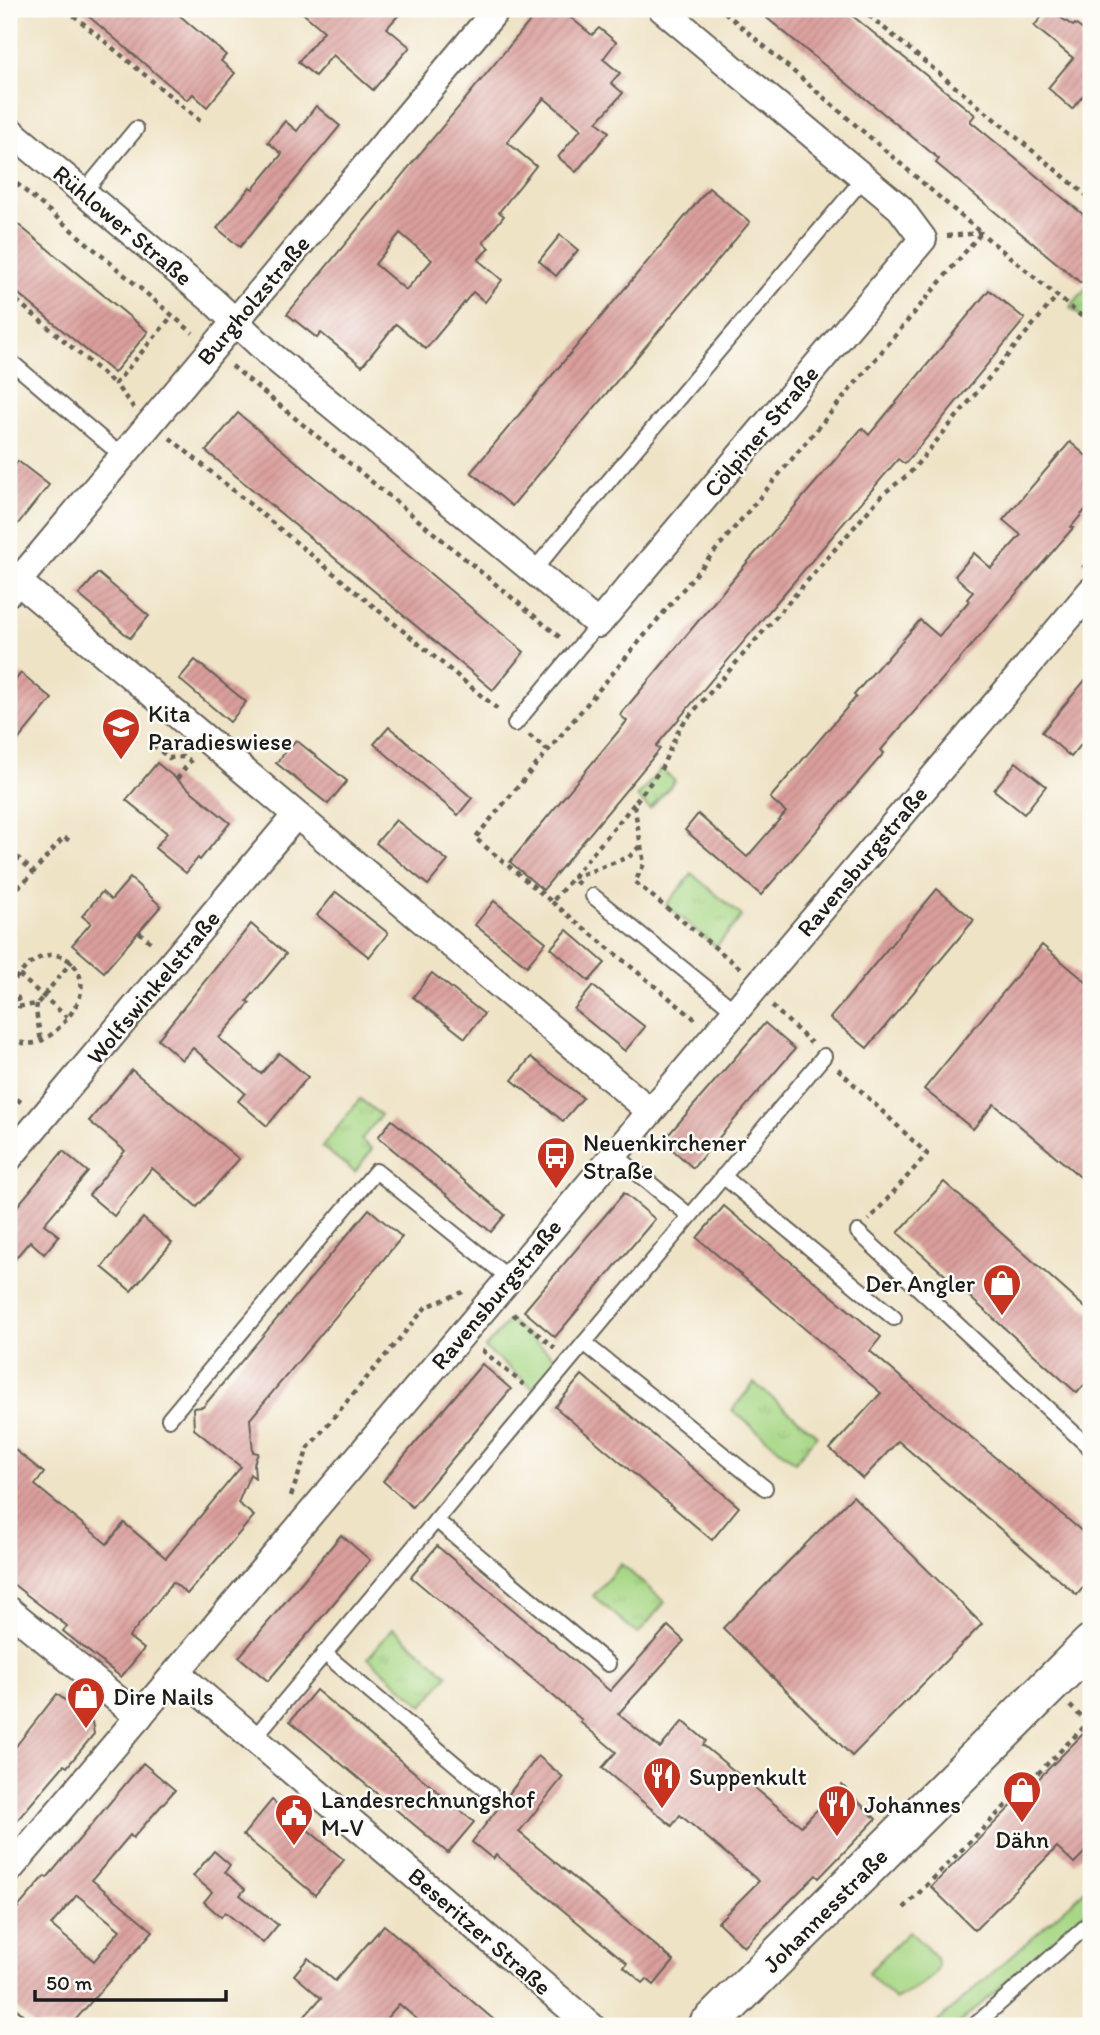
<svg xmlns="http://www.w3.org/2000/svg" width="1100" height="2035" font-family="Itim,sans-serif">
<defs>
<pattern id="park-tufts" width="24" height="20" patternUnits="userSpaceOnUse" patternTransform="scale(1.75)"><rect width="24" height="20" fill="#a7d785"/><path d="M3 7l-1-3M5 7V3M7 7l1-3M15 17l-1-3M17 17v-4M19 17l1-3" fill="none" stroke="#8fb872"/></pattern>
<pattern id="building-hatch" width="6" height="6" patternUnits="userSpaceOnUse" patternTransform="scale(1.75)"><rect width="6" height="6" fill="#da9f9c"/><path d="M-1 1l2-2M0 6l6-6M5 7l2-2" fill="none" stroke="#ba8886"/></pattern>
</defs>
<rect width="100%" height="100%" fill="#fdfcf7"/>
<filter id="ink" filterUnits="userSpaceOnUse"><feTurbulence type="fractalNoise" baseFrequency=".0143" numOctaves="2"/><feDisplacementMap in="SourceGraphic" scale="14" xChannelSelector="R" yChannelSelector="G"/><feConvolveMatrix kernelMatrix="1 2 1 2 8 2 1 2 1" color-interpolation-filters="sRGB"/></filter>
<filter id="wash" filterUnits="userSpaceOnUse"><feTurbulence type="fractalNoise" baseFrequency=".00686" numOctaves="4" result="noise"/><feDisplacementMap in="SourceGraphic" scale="28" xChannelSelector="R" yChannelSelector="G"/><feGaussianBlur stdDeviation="1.57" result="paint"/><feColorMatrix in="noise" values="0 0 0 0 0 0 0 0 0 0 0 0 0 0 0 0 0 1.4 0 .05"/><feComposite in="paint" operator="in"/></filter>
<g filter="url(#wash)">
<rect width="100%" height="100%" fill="#efe3c6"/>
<g fill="#a7d785" stroke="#627a50" stroke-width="2">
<polygon points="509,1320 557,1359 533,1388 485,1348"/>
<polygon points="1091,1885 1091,1907 956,2026 933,2026"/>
<path d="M909,1931C918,1940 931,1950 937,1960C945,1976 907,1993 895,2000L868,1973Z"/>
</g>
<g fill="url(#park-tufts)" stroke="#627a50" stroke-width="2">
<polygon points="1091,282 1091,324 1070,307"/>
<polygon points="661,769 675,781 650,809 637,797"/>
<polygon points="692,874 742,916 716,947 666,905"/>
<polygon points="360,1099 381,1115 361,1140 372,1149 355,1172 322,1147"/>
<polygon points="754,1383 817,1435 795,1462 732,1410"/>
<polygon points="621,1564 665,1602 638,1634 593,1596"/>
<polygon points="393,1628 448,1675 423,1706 368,1658"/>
</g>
<g id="blocks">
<g fill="url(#building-hatch)" fill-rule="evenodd">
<polygon points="80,9 172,9 226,55 221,61 235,73 207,107 193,94 187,100"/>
<polygon points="298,9 404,9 387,28 410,47 373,90 333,55 315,76 298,62 324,31"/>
<path d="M540,9H560L592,35L599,28L616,42L603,59L620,73L611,83L623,93L597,122L609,132L576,172L558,157L581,129L544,98L507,142L536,166L499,212L504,216L483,242L489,248L478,260L502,280L485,302L473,292L426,349L396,324L362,366L321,333L317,338L287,314ZM400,233L432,260L406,290L375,264Z"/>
<polygon points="756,9 844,9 975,115 970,121 1091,221 1091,270 1081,283 936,163 939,159"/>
<polygon points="1048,9 1073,26 1075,24 1091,36 1091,86 1072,109 1048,88 1073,58 1034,26"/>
<polygon points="316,106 340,126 240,247 217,228 250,187 253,189 282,154 268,142 285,121 297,131"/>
<polygon points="709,188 750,222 512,506 471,472"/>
<polygon points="9,217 148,332 114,373 9,286"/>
<polygon points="560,235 578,250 556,276 539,261"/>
<polygon points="989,290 1025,319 905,464 898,459 776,603 656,746 660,749 543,890 510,862 627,721 620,715 739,572 862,428 869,435"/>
<polygon points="238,413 524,652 493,690 206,451"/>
<polygon points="1070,442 1091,460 1091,503 1071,527 1073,528 881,750 884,753 761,895 685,830 698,814 747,857 786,812 770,798 856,697 854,695 883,661 884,662 920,620 939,636 969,601 967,599 973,592 955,576 974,553 991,568 1021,535 1003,520"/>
<polygon points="18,461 49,485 9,535 9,472"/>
<polygon points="98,573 149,616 130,638 79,595"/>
<polygon points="195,660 246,702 230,722 179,679"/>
<polygon points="21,673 52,699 9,751 9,688"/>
<polygon points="1091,673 1091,733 1071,757 1042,732"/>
<polygon points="389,727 472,798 458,815 374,744"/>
<polygon points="296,740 347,781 328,804 276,763"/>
<polygon points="1016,762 1046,786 1024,814 994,790"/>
<polygon points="157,763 230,823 200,860 198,858 186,873 155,848 167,833 126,800"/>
<polygon points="396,820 448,861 428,885 376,843"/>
<polygon points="130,878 161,906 104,972 72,945 91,923 82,916 102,892 111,900"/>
<polygon points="937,889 974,920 867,1048 830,1018"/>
<polygon points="336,892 388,933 369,957 317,915"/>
<polygon points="494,901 546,942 527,966 475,925"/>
<polygon points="251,924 286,954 247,1001 250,1003 219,1038 261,1074 279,1053 308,1077 267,1126 238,1101 245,1093 193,1048 182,1060 158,1039"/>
<polygon points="567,930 605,963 589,981 551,948"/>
<polygon points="1042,945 1091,986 1091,1186 994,1104 973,1129 924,1089"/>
<polygon points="432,973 484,1014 465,1038 413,997"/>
<polygon points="593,986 645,1027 625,1051 574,1009"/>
<polygon points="765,1023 795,1049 693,1168 663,1141"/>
<polygon points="531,1057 583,1098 563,1121 512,1080"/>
<polygon points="132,1070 239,1159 197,1207 152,1168 114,1216 89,1195 125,1151 89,1121"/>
<polygon points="392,1120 505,1215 491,1232 378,1137"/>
<polygon points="63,1151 88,1172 44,1224 59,1236 44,1254 30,1241 9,1266 9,1216"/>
<polygon points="944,1182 1091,1313 1091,1377 1077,1393 898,1233"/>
<polygon points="624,1193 655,1219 555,1337 524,1311"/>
<polygon points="724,1206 881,1337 870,1351 1091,1539 1091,1578 1077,1595 898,1441 863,1479 830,1449 881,1393 697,1238"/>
<polygon points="369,1209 402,1237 250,1419 253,1452 258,1453 254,1464 255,1478 250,1474 238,1503 254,1516 187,1594 173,1582 129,1637 144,1649 121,1677 63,1631 67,1626 9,1581 9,1445 44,1473 35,1485 107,1544 124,1523 166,1558 241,1467 194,1429 193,1408 203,1407"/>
<polygon points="143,1218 172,1243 131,1291 102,1267"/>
<polygon points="482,1364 511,1389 412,1507 383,1481"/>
<polygon points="582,1375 739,1507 712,1540 555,1407"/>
<polygon points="853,1496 982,1624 852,1756 723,1628"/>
<polygon points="341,1535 370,1560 268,1681 239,1657"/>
<polygon points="437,1546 610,1691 668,1626 684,1641 618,1714 660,1748 683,1721 706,1741 703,1745 801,1826 842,1785 876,1819 819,1878 816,1875 744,1947 718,1922 759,1881 680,1815 672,1826 602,1768 616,1752 580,1722 582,1720 411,1577"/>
<polygon points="316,1690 474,1822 448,1853 290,1721"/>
<polygon points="57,1694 92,1722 94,1734 67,1767 64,1765 9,1830 9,1755"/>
<polygon points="1091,1726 1091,1846 1074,1863 1057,1847 975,1930 931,1887"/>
<polygon points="538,1756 563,1777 519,1832 674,1961 654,1985 647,1979 643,1983 624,1967 627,1963 496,1855 493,1859 472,1842"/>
<path d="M143,1763L175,1790L133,1838L130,1835L92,1880L153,1931L70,2026H35L15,2007L9,2004V1918L45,1876L47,1878ZM77,1895L120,1930L94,1961L51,1925Z"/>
<polygon points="272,1800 344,1860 315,1895 243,1835"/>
<polygon points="214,1851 230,1865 225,1872 245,1889 240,1895 278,1925 263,1943 225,1912 221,1917 204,1902 212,1892 193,1876"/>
<polygon points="384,1925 501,2026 425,2026 399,2004 380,2026 296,2026 321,1998 294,1975 308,1958 335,1981"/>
</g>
</g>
</g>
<g filter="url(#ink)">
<use href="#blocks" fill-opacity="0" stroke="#666258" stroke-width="2"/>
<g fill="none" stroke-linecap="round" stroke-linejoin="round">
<defs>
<g id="service">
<polyline points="83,193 136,129"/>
<polyline points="9,360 122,456"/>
<polyline points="533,571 863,179"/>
<polyline points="515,724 598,624"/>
<polyline points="593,896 735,1011"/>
<polyline points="614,1154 690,1216"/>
<polyline points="723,1176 894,1318"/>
<polyline points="858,1232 1091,1449"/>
<polyline points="584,1343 765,1488"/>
<polyline points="169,1419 376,1171 509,1278"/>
<polyline points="436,1520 608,1664"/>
<polyline points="324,1653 492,1795"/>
<polyline points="254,1738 824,1056"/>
<polyline points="9,2014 23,2026"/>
<polyline points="974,2026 1091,1922"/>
</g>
<g id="minor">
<polyline points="9,130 212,300 271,355 598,624 923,239 900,208 662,9"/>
<polyline points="9,574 650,1111"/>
<polyline points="9,592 497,9"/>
<polyline points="9,1158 296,815"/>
<polyline points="9,1610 139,1717"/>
<polyline points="177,1673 591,2026"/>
<polyline points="9,1870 1091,591"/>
</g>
<polyline id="secondary" points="708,2026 1091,1644"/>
</defs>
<use href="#service" stroke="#666258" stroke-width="18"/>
<use href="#minor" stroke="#666258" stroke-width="30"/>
<use href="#secondary" stroke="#666258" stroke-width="42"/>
<g stroke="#666258" stroke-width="4.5" stroke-dasharray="5 5" stroke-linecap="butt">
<polyline points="66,9 200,121"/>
<polyline points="861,9 1091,199"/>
<polyline points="9,177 193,333"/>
<polyline points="947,236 981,233 1091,324"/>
<polyline points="9,294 115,384"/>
<polyline points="232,366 562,639"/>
<polyline points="134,408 115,384 172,316"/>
<polyline points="170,438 500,711"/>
<polyline points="1083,568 1091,558"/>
<polyline points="529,735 547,750"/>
<polyline points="153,745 169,758 183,757 190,760"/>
<polyline points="177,779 191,760"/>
<polyline points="634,804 552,902 475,838 981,233 721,9"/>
<polyline points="9,850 34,872"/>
<polyline points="579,884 572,878 629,857 641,845"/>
<polyline points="9,893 24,883 64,837 71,842"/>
<polyline points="552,902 696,1020"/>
<polyline points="139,932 154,945"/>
<polyline points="740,968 635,882 644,864 634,804 661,769 680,727 883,494 909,474 1057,296"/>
<polyline points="19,975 67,1017"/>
<path d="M9,987C17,977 25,966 36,960C59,945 85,965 81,992C78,1010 53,1039 35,1043C25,1045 16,1042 9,1036"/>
<polyline points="9,990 18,998 19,1008"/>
<polyline points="37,1004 36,1011 41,1041"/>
<polyline points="772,1006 811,1043"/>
<polyline points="9,1008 37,1004 72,961"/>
<polyline points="838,1069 927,1154 869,1220"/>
<polyline points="9,1093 22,1103"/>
<polyline points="513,1314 555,1348"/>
<polyline points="482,1350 524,1385"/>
<polyline points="291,1496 308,1448 426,1307 463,1292"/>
<polyline points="1070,1706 1091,1726"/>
<polyline points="904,1908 1091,1720"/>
</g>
<use href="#service" stroke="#fff" stroke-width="14"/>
<use href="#minor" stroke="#fff" stroke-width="26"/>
<use href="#secondary" stroke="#fff" stroke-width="38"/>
</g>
</g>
<defs>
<symbol id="school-pin" viewBox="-11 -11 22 30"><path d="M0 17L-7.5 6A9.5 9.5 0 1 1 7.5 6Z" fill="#c8321e" stroke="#fdfcf7"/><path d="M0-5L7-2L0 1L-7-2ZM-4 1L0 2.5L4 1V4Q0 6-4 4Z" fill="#fff"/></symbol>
<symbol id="bus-pin" viewBox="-11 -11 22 30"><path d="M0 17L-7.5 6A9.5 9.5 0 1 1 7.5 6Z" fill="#c8321e" stroke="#fdfcf7"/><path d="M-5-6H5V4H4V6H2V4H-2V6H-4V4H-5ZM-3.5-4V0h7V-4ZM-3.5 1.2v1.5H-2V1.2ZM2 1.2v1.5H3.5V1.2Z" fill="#fff"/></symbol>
<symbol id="shop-pin" viewBox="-11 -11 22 30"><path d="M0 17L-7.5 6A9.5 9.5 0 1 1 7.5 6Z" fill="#c8321e" stroke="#fdfcf7"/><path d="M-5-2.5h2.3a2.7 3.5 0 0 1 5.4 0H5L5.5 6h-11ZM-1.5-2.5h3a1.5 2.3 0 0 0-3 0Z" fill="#fff"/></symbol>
<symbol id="restaurant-pin" viewBox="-11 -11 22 30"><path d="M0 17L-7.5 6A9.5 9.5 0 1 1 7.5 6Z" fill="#c8321e" stroke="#fdfcf7"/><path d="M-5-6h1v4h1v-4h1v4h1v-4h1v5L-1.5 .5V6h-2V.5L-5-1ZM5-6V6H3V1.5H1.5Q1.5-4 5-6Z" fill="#fff"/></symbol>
<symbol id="civic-pin" viewBox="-11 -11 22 30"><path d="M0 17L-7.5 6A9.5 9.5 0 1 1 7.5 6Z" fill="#c8321e" stroke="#fdfcf7"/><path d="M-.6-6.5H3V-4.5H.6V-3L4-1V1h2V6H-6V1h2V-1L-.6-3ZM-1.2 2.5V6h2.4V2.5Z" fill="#fff"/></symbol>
</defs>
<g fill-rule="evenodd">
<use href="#school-pin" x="99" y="705" width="44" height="60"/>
<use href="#bus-pin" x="534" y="1134" width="44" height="60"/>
<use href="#shop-pin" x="980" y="1261" width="44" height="60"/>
<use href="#shop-pin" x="64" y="1674" width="44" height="60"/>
<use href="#restaurant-pin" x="640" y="1754" width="44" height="60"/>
<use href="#shop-pin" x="1000" y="1768" width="44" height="60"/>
<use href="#restaurant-pin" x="815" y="1782" width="44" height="60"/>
<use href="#civic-pin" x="272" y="1791" width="44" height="60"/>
</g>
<g text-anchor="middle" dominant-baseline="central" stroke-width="5" stroke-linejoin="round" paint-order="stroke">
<g font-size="24" fill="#1c1c1c" stroke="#fdfcf7">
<text transform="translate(123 225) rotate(40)">Rühlower Straße</text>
<text transform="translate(253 300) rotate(-50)">Burgholzstraße</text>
<text transform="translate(761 431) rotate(-50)">Cölpiner Straße</text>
<text transform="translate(862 861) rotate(-50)">Ravensburgstraße</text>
<text transform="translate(153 987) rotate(-50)">Wolfswinkelstraße</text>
<text transform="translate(496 1294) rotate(-50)">Ravensburgstraße</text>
<text transform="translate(825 1910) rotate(-45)">Johannesstraße</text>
<text transform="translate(480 1931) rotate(41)">Beseritzer Straße</text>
</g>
<g font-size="24" fill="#1c1c1c" stroke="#fdfcf7" text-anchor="start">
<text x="148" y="713">Kita<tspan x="148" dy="28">Paradieswiese</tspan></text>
<text x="583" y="1142">Neuenkirchener<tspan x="583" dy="28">Straße</tspan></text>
<text x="975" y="1283" text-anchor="end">Der Angler</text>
<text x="113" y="1696">Dire Nails</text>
<text x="689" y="1776">Suppenkult</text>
<text x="321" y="1799">Landesrechnungshof<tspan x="321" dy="28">M-V</tspan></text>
<text x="864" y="1804">Johannes</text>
<text x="1022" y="1839" text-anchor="middle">Dähn</text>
</g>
</g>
<rect width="1100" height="2035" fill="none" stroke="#fdfcf7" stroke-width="35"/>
<path d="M35 1990v10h191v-10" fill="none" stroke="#1c1c1c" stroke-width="3.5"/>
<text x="46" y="1990" font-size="21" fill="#1c1c1c" stroke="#fdfcf7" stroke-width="5" paint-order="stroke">50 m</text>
</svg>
